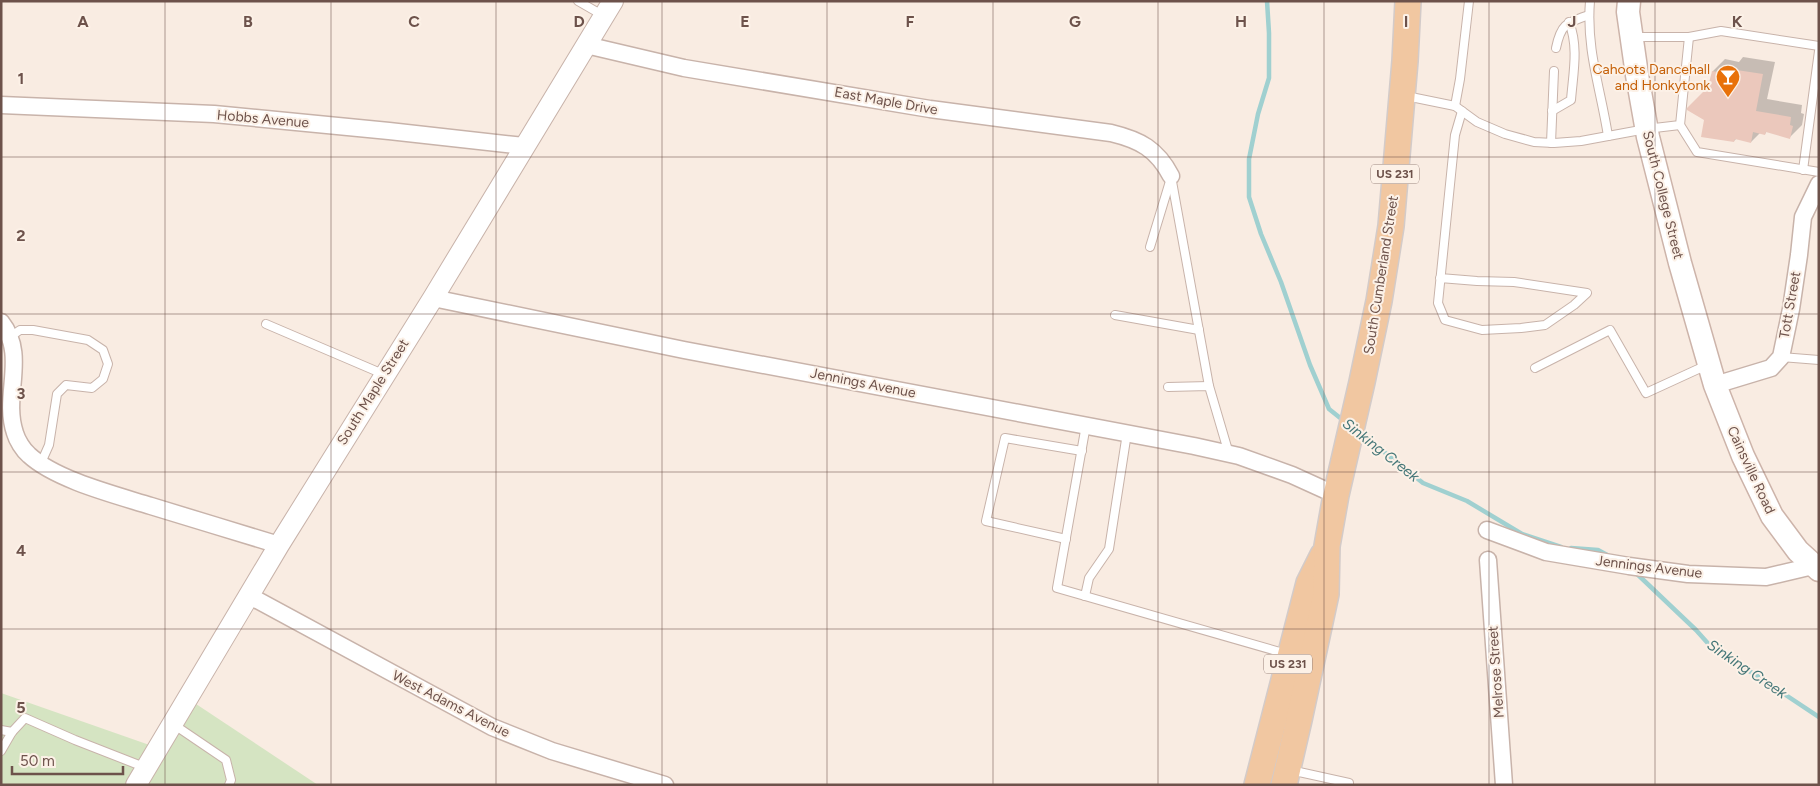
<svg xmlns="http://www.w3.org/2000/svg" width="1820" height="786" font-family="Figtree,sans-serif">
<rect width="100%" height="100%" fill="#f9ece2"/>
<g fill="#d5e4c2">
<polygon points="1,693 158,748 138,785 1,785"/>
<polygon points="187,698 318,785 139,785"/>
</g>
<polygon fill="#0003" points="1743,57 1775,62 1767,99 1802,105 1801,113 1804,114 1802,125 1790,137 1767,131 1765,134 1760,133 1751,142 1737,138 1734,141 1710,88 1713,71 1725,59 1739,62"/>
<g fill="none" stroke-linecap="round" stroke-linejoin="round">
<g stroke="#a0d0d0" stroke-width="4.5">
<polyline points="1267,1 1269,33 1269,78 1258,114 1249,159 1249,197 1261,234 1281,282 1310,365 1329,409 1344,421"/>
<polyline points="1359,432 1423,483 1467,501 1522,534 1561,547"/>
<polyline points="1571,548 1598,550 1609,556"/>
<polyline points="1635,572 1696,630 1713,649 1754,674 1819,717"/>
</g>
</g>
<polygon fill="#ebc8bc" points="1730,69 1763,74 1756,111 1791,117 1790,125 1793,126 1790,139 1766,132 1765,135 1753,132 1751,143 1735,139 1734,142 1701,137 1704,120 1687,110 1687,108 1708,87 1712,71 1729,74"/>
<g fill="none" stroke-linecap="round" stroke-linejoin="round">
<defs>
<g id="service">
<polyline points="578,1 604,16"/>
<path d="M1590,1C1586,50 1601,90 1608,136"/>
<polyline points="1689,37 1721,31 1819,46"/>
<path d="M1556,48C1561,24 1566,23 1589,15"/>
<polyline points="1406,96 1455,106 1477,122 1505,134 1534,142 1554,143 1581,141 1646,129 1680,125 1689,37 1633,37"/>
<polyline points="1455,106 1460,79 1469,1"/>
<path d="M1552,111L1571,100C1573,74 1579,47 1569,22"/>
<polyline points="1680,125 1697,152 1819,172"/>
<polyline points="1551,143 1554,71"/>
<polyline points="1803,170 1819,51"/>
<polyline points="1171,176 1209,386"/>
<polyline points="1150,247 1171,178"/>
<polyline points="1440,278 1477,281 1514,282 1587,293 1574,305 1545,325 1521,328 1482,330 1445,320 1438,303 1455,135 1462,111"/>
<polyline points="1115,315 1199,330"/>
<polyline points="266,324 383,374"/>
<polyline points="10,337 20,330 33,330 88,340 103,350 108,364 103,379 92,388 66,385 57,394 49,445 41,463"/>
<polyline points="1781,357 1819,360"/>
<polyline points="1535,368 1610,330 1646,393 1707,365"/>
<polyline points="1168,387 1209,386 1229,454"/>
<polyline points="1086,425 1057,588 1287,654"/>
<polyline points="1066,539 986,521 1005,438 1082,451"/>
<polyline points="1085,596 1089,578 1109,549 1127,433"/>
<polyline points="173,724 226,760 231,780 229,785"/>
<polyline points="1,730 12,732"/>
<polyline points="1,751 12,732 25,718 75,740 144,767"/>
<polyline points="1290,770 1349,783 1349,785"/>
</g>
<g id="minor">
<path d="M586,45L684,68L930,109L1111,133C1140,140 1157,149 1171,176"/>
<polyline points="1,105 214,114 389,131 524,146"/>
<polyline points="433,298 684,350 1194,446 1239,456 1292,475 1336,495"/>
<path d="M1,322C28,356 2,395 15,433C17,440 23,450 29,455C56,480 116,495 151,506C194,519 236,532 279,545"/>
<polyline points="1715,385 1771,368 1781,357 1791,309 1799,255 1803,217 1819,184"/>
<polyline points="1487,530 1546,552 1629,566 1688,574 1766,577 1813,566"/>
<polyline points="1488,560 1504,785"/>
<polyline points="248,595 492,727 552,751 665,785"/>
</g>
<polyline id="tertiary" points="136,785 279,545 433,298 613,1"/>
<polyline id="secondary" points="1629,1 1628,12 1637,75 1648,137 1680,263 1715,385 1743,456 1772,516 1798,551 1819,570"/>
<g id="primary">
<polyline points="1257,785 1309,583 1323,555"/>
<polyline points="1284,785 1299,720 1326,594 1327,546 1336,495 1362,382 1379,301 1391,226 1405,61 1408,1"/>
</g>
</defs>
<use href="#service" stroke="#c8b3aa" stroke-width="10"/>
<use href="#minor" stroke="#c8b3aa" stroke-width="19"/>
<use href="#tertiary" stroke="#c8b3aa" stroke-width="22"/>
<use href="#secondary" stroke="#cdb4aa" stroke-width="25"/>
<use href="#primary" stroke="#d3cbc9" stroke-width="28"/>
<use href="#service" stroke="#fff" stroke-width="8"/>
<use href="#minor" stroke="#fff" stroke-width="16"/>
<use href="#tertiary" stroke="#fff" stroke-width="20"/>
<use href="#secondary" stroke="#fff" stroke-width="22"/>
<use href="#primary" stroke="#f1c7a1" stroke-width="25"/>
</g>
<path fill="none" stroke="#6d524b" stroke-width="1" stroke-opacity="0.55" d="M165,1V785M331,1V785M496,1V785M662,1V785M827,1V785M993,1V785M1158,1V785M1324,1V785M1489,1V785M1655,1V785M1,157H1819M1,314H1819M1,472H1819M1,629H1819"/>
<defs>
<symbol id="bar-pin" viewBox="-11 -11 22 30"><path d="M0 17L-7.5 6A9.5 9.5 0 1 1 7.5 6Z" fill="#e8710a" stroke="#fcf1e7"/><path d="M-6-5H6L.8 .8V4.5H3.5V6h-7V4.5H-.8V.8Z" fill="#fff"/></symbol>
</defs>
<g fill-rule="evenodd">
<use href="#bar-pin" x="1714" y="63" width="28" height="38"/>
</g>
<g text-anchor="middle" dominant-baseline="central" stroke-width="4" stroke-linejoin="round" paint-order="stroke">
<g fill="#fcf1e7" stroke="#98827a" stroke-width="1">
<rect x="1371" y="164.5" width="48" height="19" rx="4"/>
<rect x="1264" y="654.5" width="48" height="19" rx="4"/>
</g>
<g font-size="12" font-weight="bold" fill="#6d524b">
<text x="1395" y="174">US 231</text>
<text x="1288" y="664">US 231</text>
</g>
<g font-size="14" fill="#c56008" stroke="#fcf1e7" text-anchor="end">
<text x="1710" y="69">Cahoots Dancehall<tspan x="1710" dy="16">and Honkytonk</tspan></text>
</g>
<g font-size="14" fill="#6d524b" stroke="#fcf1e7">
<text transform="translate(886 101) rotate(10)">East Maple Drive</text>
<text transform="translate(263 119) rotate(5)">Hobbs Avenue</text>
<text transform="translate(1663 195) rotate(76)">South College Street</text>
<text transform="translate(1381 275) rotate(-81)">South Cumberland Street</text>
<text transform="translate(1790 305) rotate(-80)">Tott Street</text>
<text transform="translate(863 383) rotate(11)">Jennings Avenue</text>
<text transform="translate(373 392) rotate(-58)">South Maple Street</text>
<text transform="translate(1751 470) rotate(65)">Cainsville Road</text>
<text transform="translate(1649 567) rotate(7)">Jennings Avenue</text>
<text transform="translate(1496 672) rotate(-94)">Melrose Street</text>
<text transform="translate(451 704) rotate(27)">West Adams Avenue</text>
</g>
<g font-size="15" font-style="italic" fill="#457778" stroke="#fcf1e7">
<text transform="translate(1381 450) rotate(38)">Sinking Creek</text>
<text transform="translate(1747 669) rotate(34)">Sinking Creek</text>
</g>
</g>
<g font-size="16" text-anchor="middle" font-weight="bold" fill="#6d524b" stroke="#fcf1e7" stroke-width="4" stroke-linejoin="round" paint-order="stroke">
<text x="83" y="27">A</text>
<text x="248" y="27">B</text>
<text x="414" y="27">C</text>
<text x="579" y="27">D</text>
<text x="745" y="27">E</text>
<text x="910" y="27">F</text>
<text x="1075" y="27">G</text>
<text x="1241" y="27">H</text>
<text x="1406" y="27">I</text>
<text x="1572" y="27">J</text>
<text x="1737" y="27">K</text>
<text x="21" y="84">1</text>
<text x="21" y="241">2</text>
<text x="21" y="399">3</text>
<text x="21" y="556">4</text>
<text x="21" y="713">5</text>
</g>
<rect width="1820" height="786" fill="none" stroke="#6d524b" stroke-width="5"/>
<path d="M12 766v8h111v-8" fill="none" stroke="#6d524b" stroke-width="2.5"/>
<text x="20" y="766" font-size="15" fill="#6d524b" stroke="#fcf1e7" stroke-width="4" paint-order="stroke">50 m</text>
</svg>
